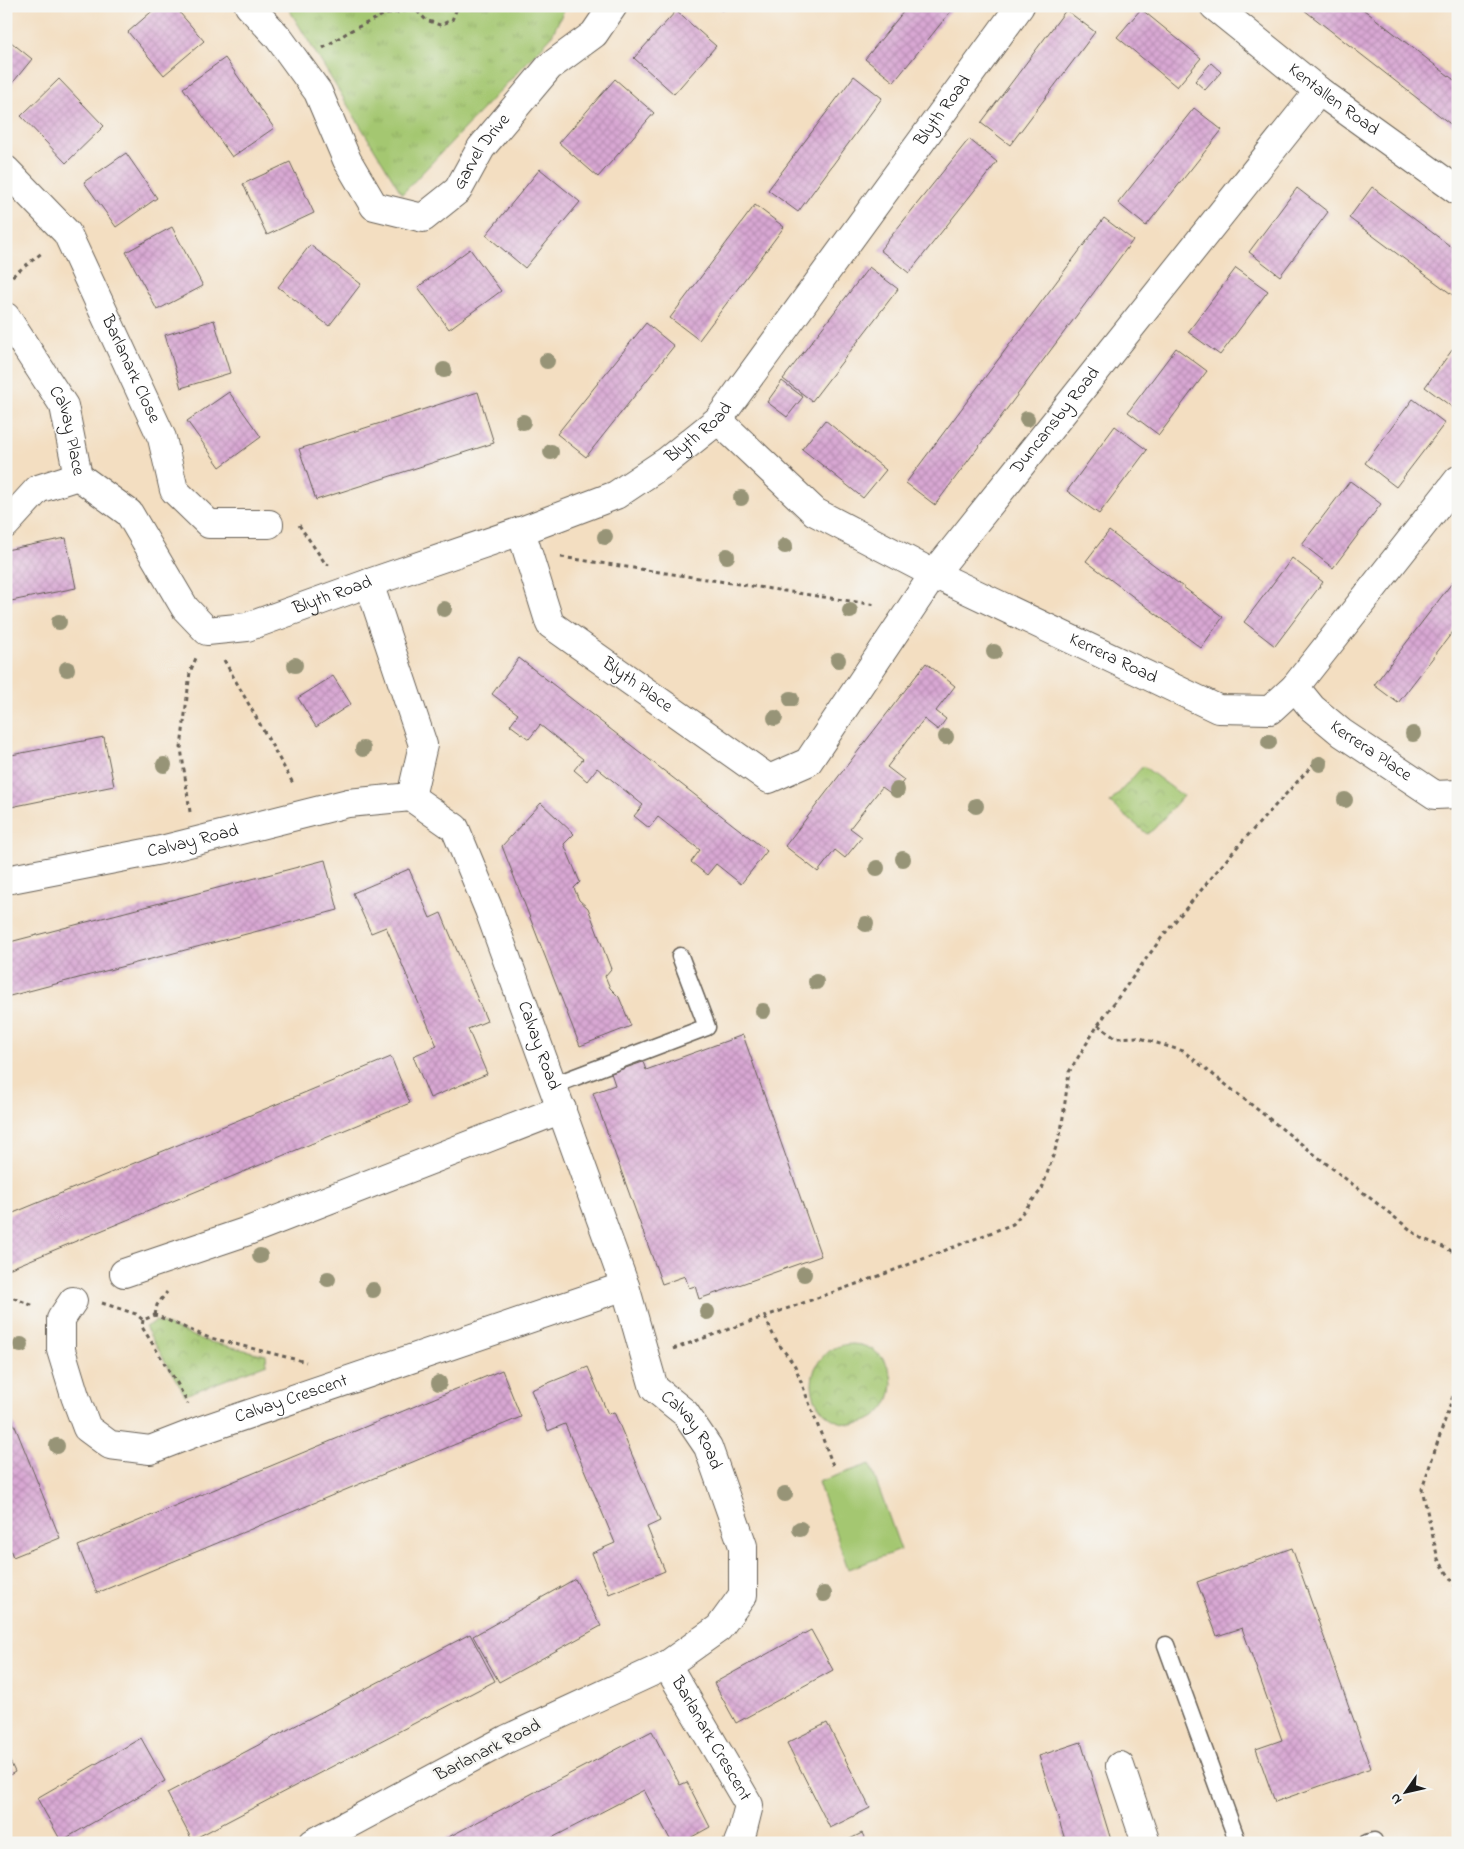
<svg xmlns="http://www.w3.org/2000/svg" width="1464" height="1849" font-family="'Indie Flower',sans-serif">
<defs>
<pattern id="grass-tufts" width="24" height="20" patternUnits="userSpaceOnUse" patternTransform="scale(1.25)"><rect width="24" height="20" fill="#a4c771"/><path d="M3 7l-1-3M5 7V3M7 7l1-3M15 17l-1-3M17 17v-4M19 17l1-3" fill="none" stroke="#8daa61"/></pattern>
<pattern id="park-crowns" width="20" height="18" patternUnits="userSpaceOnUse" patternTransform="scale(1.25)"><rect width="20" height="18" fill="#a4c771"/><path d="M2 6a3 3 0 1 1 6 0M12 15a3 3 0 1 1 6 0" fill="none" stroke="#8daa61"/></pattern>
<pattern id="building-cross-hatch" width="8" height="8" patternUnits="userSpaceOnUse" patternTransform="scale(1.25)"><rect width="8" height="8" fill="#d8a7d3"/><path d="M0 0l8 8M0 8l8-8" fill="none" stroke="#b98fb5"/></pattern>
</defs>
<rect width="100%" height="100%" fill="#f6f6f2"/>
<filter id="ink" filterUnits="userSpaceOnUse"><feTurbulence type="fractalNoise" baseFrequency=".02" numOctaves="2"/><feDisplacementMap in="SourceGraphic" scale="10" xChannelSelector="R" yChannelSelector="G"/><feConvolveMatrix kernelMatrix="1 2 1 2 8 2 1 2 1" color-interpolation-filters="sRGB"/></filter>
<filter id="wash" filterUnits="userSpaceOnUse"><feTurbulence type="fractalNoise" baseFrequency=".0096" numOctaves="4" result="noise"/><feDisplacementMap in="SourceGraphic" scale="20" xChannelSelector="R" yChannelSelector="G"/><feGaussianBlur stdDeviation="1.12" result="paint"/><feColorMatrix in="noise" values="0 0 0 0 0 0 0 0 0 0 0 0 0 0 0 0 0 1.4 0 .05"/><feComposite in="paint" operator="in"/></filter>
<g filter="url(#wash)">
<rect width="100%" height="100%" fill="#f3dec1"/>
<polygon fill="url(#grass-tufts)" stroke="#607246" points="287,6 566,6 551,37 402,194"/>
<g fill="url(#park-crowns)" stroke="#607246">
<polygon points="1143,766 1183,796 1154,829 1147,834 1110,803"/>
<polygon points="156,1321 206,1341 266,1355 267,1364 185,1395 145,1327"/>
<circle cx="852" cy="1384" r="40"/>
</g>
<polygon fill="#a4c771" stroke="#607246" points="870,1464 901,1550 848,1569 818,1482"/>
<g id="blocks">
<g fill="url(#building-cross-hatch)">
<polygon points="158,6 174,6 204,41 164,75 128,32"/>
<polygon points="721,6 740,6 741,7 721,10"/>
<polygon points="908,6 955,6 894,82 865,59"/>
<polygon points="1299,6 1359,6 1458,83 1458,130"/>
<polygon points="1141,9 1201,58 1177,87 1117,37"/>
<polygon points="1066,10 1095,32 1010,145 981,123"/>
<polygon points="676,11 716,46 674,94 634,58"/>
<polygon points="6,38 32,59 6,91"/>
<polygon points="225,58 274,128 232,157 183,88"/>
<polygon points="1211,63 1221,72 1205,90 1195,81"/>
<polygon points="854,76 882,98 798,212 768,190"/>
<polygon points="59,79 104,126 66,163 21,116"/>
<polygon points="615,79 654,113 598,177 559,143"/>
<polygon points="1194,108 1222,130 1146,226 1118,203"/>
<polygon points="969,139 997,162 909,273 880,250"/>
<polygon points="126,153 157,198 116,227 84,182"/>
<polygon points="290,162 314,213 267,235 243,184"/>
<polygon points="540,169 580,202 525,268 486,235"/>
<polygon points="1372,187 1458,252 1458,299 1349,218"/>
<polygon points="1297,188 1328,212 1280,276 1249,252"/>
<polygon points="755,205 784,227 699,340 670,318"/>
<polygon points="1104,218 1133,240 935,505 906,483"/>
<polygon points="172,227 203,286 157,310 126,252"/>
<polygon points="310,245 361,284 329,326 278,287"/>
<polygon points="470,249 501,291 449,329 418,287"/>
<polygon points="869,267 898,289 812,401 783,379"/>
<polygon points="1236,268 1268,291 1220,355 1188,332"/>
<polygon points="214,320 230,373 181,388 165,335"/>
<polygon points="646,323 674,346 586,457 557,434"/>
<polygon points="1458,342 1458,408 1456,410 1425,387"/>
<polygon points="1176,348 1207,371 1159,435 1128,412"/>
<polygon points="782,381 803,397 787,417 767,402"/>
<polygon points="229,392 261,437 220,467 187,421"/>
<polygon points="478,392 494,443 316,500 299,449"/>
<polygon points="1413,399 1445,423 1396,487 1365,463"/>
<polygon points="825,420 886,470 863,498 802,449"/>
<polygon points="1115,426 1147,450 1099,514 1067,491"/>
<polygon points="1350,481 1381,504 1333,568 1302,544"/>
<polygon points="1109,531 1223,617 1201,648 1086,561"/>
<polygon points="66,538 76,588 6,602 6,550"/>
<polygon points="1292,558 1323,582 1275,646 1244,622"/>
<polygon points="1458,575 1458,625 1398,703 1374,685"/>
<polygon points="519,658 767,851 741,884 716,864 707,875 691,862 700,850 658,817 649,828 634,816 643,805 597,768 587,781 574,770 583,759 540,725 529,739 510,725 518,714 492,694"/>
<polygon points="926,663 955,686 936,711 946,719 938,730 924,719 887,767 904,780 893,795 882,787 850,828 862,837 845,858 835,850 818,872 785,846"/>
<polygon points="333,676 351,704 316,727 298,698"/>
<polygon points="104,737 114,786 6,808 6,756"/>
<polygon points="541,803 574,834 564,844 580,882 574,888 579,900 588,908 611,969 605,976 610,988 619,997 631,1026 580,1046 502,846"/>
<polygon points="325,860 338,910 6,997 6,943"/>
<polygon points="409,869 430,918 441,913 487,1021 468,1029 487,1074 430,1098 413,1056 437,1046 386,927 371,933 353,893"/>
<polygon points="743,1035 821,1256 699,1299 695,1286 689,1288 685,1276 662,1284 593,1093 615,1085 611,1073 643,1062 646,1070"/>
<polygon points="391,1057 410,1103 6,1270 6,1216"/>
<polygon points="588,1367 608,1414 614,1412 660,1521 647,1527 665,1571 609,1594 592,1553 615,1543 565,1424 548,1431 531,1390"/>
<polygon points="502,1370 521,1417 97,1593 78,1546"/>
<polygon points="6,1404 60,1538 13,1557 6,1539"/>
<polygon points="1292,1548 1371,1768 1275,1802 1256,1749 1282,1740 1242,1628 1217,1636 1197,1582"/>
<polygon points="575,1579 601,1626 499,1682 473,1636"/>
<polygon points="811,1630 833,1670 736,1723 714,1683"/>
<polygon points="470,1634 495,1681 192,1840 167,1793"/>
<polygon points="827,1723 870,1808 830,1828 787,1743"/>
<polygon points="652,1731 680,1785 687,1782 710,1827 681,1843 672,1843 644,1790 542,1843 437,1843"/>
<polygon points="141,1738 165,1781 61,1841 37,1798"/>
<polygon points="1081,1742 1111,1840 1103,1843 1066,1843 1039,1756"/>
<polygon points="6,1753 15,1772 6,1777"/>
<polygon points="862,1833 867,1843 842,1843"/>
</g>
</g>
</g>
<g filter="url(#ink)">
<use href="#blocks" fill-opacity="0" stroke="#676056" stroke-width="1"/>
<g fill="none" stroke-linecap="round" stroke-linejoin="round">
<defs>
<g id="service">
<polyline points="554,1085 707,1027 680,956"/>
<polyline points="1166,1645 1238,1843"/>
<polyline points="1367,1843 1374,1841"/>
</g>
<g id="minor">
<path id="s1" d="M249,6L278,37L318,92L347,160L374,206L423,218L458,190L481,148L549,67L594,34L613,6"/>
<path id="s2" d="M1214,6L1319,91L1458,191"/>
<path id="s3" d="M6,170L67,233L162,438L174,490L209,524H269"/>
<path id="s4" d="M6,317L64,406L78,476L129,513L185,608L207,631L247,627L369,583L521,531L616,495L667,461L718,420L1020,6"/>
<path id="s5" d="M718,420L815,512L934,574L1218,709L1270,710L1295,687L1458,480"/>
<polyline points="6,524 38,489 78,476"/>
<path id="s6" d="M521,531L550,624L769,779L808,762L934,574L1319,91"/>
<polyline points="369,583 423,745 411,797"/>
<path id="s7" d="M1295,687L1312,708L1342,733L1435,795L1458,794"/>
<path id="s8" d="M6,880L161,850L348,803L411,797L455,828L489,910L625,1286L654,1388L685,1413L708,1447L743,1546V1595L719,1628L667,1665L507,1739L313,1843"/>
<polyline points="124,1273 248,1231 562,1109"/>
<path id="s9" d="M73,1301L61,1319V1350L75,1396L87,1428L110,1445L150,1450L199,1431L625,1286"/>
<path id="s10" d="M667,1665L749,1805L742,1833L738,1843"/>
<polyline points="1120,1766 1146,1843"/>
</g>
</defs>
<use href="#service" stroke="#676056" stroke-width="19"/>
<use href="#minor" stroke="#676056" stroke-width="30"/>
<g stroke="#676056" stroke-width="3" stroke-dasharray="4 4" stroke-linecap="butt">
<polyline points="323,48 350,31 383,15 415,9 426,20 440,25 452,20 458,6"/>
<polyline points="6,281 43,252"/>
<polyline points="299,525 325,563 329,565"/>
<polyline points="561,557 876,605"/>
<polyline points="224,660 294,785"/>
<polyline points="190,812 181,748 190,672 196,658"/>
<polyline points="1098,1025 1115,1038 1137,1037 1183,1051 1421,1238 1448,1249 1458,1255"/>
<polyline points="6,1295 34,1306"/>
<polyline points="102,1303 136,1314 143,1320 155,1315 207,1337 306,1362"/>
<polyline points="155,1315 157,1305 167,1292"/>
<polyline points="765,1317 775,1339 795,1366 834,1468"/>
<polyline points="143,1320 142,1327 177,1383 188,1404"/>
<polyline points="673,1349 879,1276 1013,1224 1042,1189 1061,1132 1069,1072 1098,1025 1162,937 1238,846 1321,756"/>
<polyline points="1458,1381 1422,1489 1438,1559 1458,1590"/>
</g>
<use href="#service" stroke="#fff" stroke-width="16"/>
<use href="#minor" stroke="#fff" stroke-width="28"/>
</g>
<g fill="#979477">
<circle cx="547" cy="361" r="8"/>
<circle cx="444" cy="370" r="8"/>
<circle cx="1027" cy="419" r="8"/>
<circle cx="523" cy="422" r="8"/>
<circle cx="551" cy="452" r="8"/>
<circle cx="741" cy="498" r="8"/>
<circle cx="605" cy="537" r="8"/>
<circle cx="785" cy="546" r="8"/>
<circle cx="727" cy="556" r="8"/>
<circle cx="444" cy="609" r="8"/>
<circle cx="850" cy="611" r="8"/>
<circle cx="59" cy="622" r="8"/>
<circle cx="994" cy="652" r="8"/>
<circle cx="838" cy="660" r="8"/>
<circle cx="295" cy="665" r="8"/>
<circle cx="67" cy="669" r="8"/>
<circle cx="791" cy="699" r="8"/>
<circle cx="775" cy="718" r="8"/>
<circle cx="1413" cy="734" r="8"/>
<circle cx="946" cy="737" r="8"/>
<circle cx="1269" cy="742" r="8"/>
<circle cx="363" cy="749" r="8"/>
<circle cx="1320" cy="764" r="8"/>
<circle cx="164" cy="765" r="8"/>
<circle cx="897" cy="790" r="8"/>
<circle cx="1345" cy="800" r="8"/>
<circle cx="976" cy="806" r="8"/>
<circle cx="903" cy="859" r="8"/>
<circle cx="877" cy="868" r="8"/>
<circle cx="866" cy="924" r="8"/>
<circle cx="816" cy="982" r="8"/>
<circle cx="763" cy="1011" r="8"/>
<circle cx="260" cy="1256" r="8"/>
<circle cx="804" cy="1274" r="8"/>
<circle cx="328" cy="1279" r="8"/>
<circle cx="373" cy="1290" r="8"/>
<circle cx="707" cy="1312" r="8"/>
<circle cx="21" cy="1345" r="8"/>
<circle cx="439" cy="1383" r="8"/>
<circle cx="57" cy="1446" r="8"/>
<circle cx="785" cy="1494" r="8"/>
<circle cx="800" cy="1529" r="8"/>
<circle cx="824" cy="1594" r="8"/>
</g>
</g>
<g text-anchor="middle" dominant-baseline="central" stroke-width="5" stroke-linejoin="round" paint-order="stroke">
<g font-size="18" fill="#1c1c1c" stroke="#f6f6f2">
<text stroke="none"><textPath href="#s2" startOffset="152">Kentallen Road</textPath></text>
<text stroke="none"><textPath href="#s4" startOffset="1324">Blyth Road</textPath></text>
<text stroke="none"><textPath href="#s1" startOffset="378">Garvel Drive</textPath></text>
<text stroke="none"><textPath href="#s3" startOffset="238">Barlanark Close</textPath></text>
<text stroke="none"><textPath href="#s6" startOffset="830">Duncansby Road</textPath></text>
<text stroke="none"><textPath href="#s4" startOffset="131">Calvay Place</textPath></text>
<text stroke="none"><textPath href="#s4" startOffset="919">Blyth Road</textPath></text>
<text stroke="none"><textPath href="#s4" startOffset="514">Blyth Road</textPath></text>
<text stroke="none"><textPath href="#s5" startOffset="466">Kerrera Road</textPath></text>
<text stroke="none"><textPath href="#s6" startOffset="204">Blyth Place</textPath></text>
<text stroke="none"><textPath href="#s7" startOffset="100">Kerrera Place</textPath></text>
<text stroke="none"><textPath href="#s8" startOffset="191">Calvay Road</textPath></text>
<text stroke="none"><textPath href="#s8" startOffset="701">Calvay Road</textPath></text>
<text stroke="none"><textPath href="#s9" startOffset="354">Calvay Crescent</textPath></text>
<text stroke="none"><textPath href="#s8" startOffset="1120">Calvay Road</textPath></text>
<text stroke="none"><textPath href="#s10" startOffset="86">Barlanark Crescent</textPath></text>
<text transform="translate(488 1751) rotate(-27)">Barlanark Road</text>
</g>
</g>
<rect width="1464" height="1849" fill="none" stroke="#f6f6f2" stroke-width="25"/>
<g transform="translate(1406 1792) rotate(236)" stroke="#f6f6f2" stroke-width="4" paint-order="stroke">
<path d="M0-4L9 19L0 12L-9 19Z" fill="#1c1c1c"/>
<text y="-8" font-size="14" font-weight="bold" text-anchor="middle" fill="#1c1c1c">N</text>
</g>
</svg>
